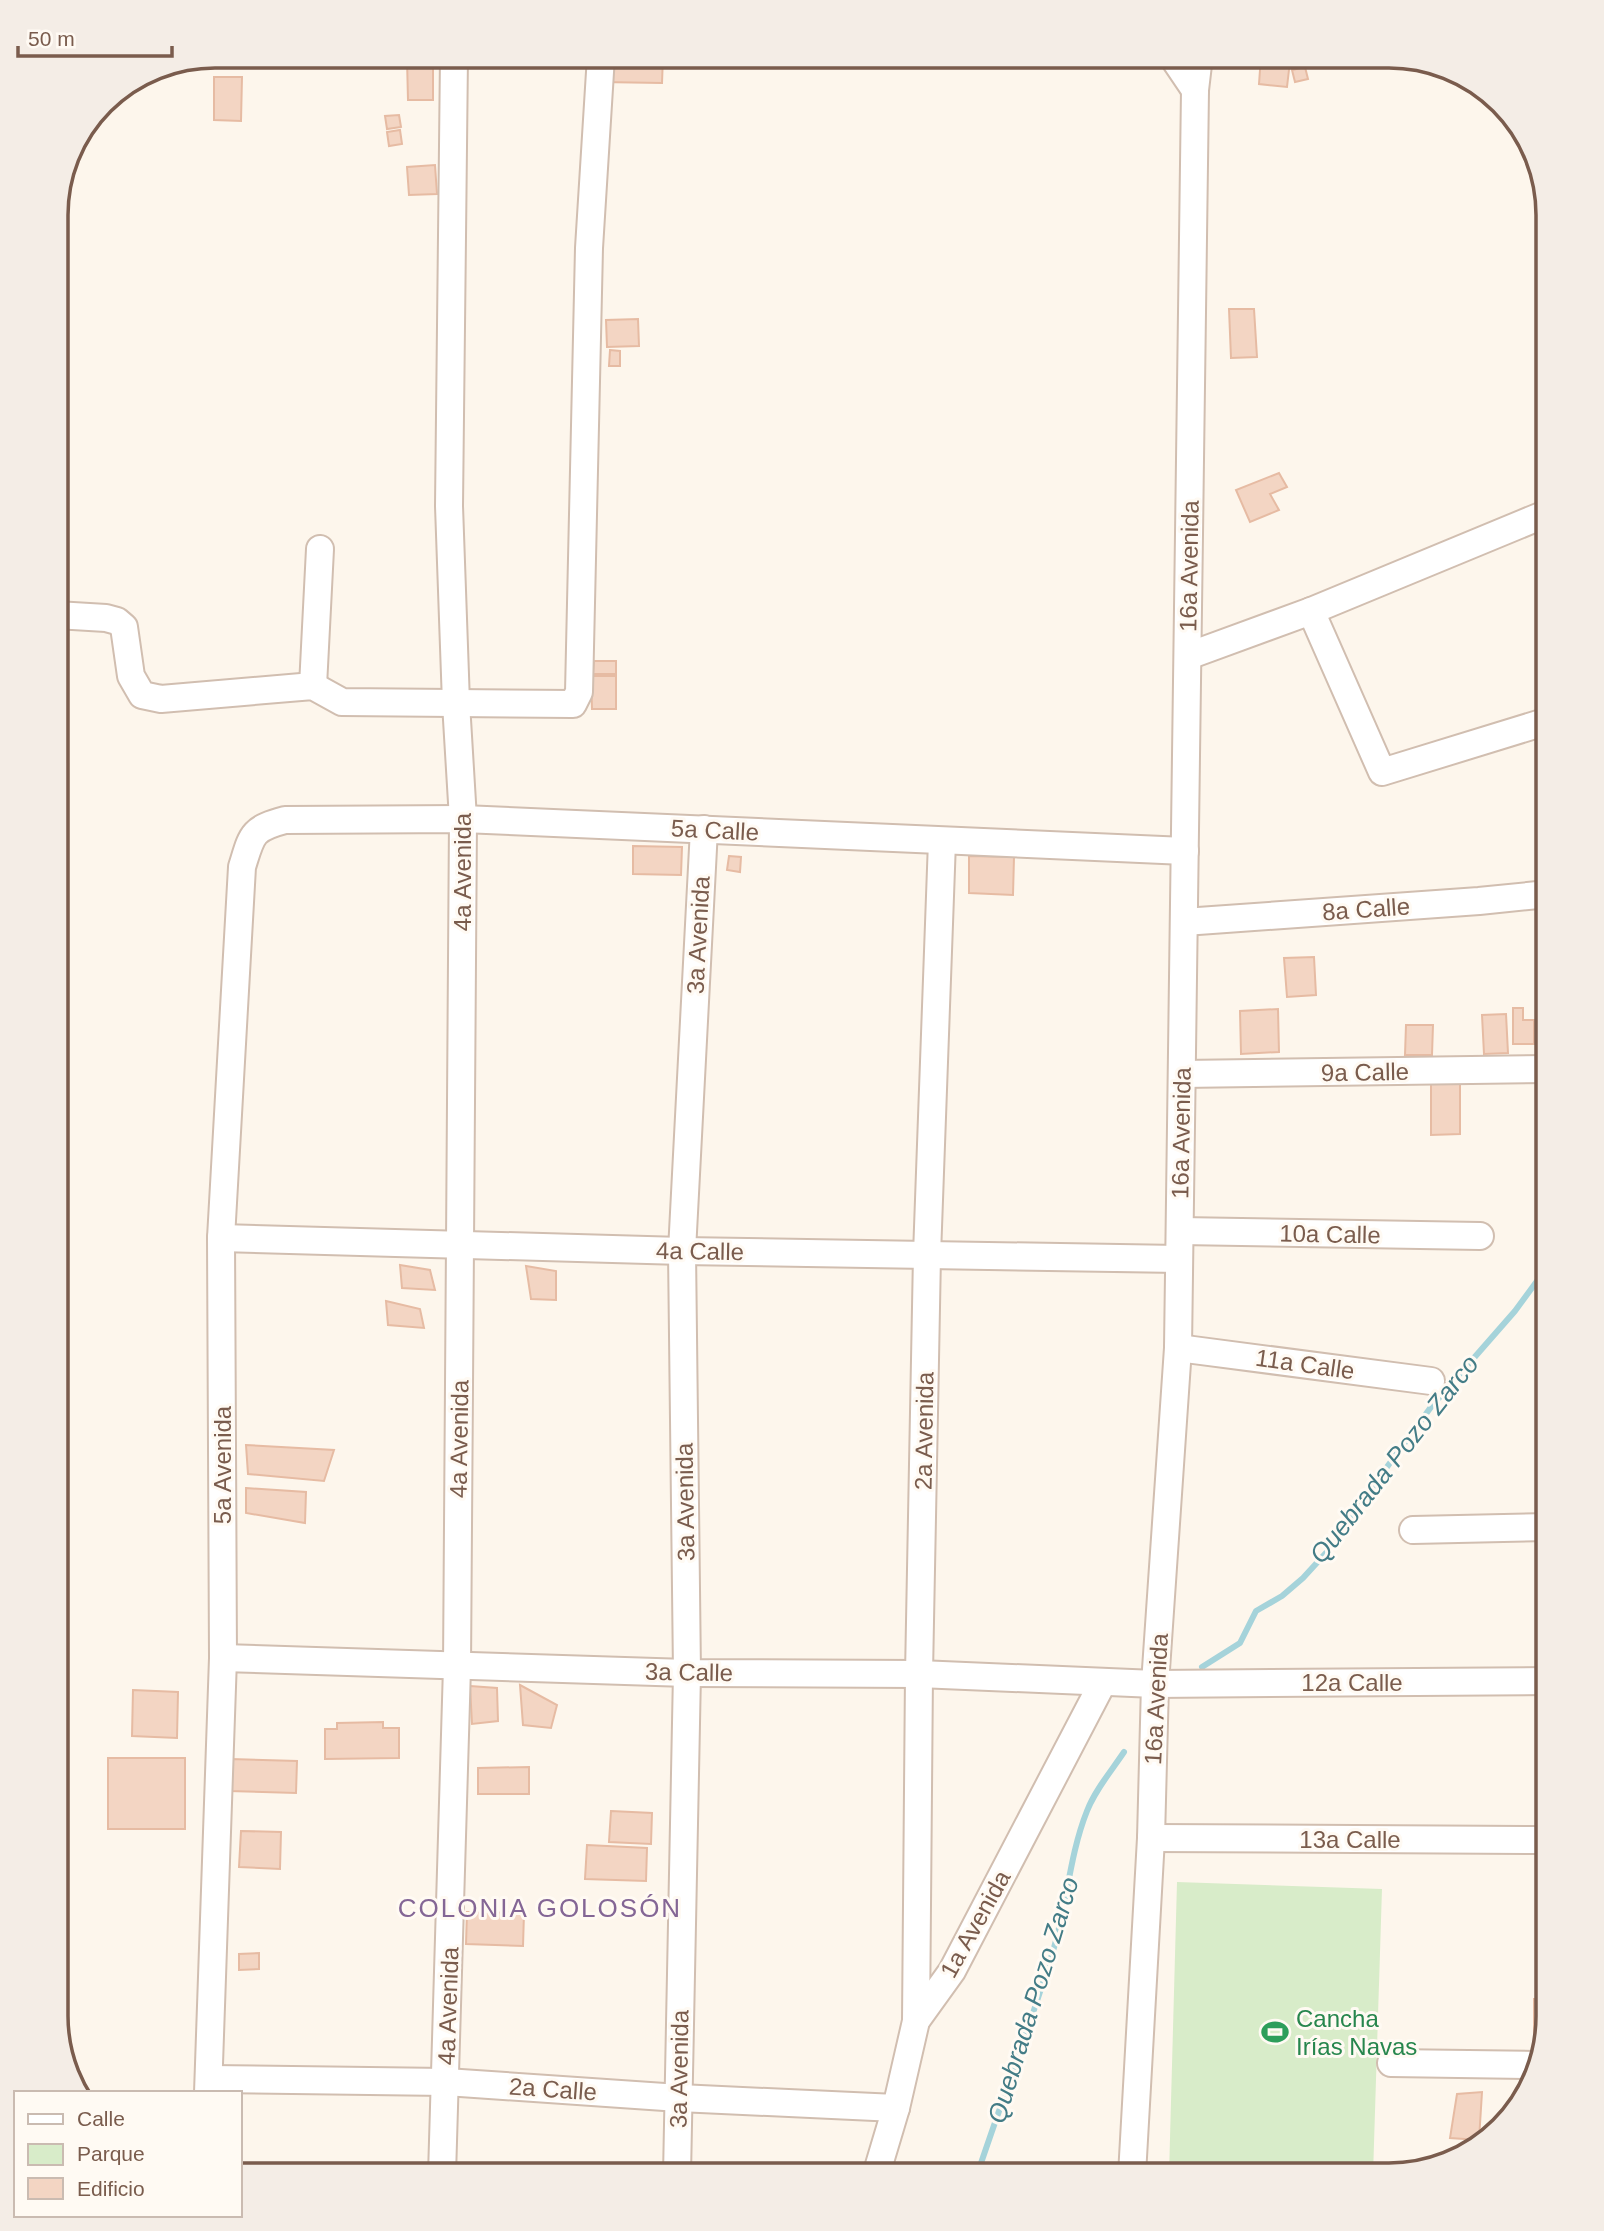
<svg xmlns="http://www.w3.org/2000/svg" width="1604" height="2231" font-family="Arial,sans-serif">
<rect width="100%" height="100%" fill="#fdf6ec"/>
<polygon fill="#d8ecc9" points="1177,1882 1382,1889 1373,2175 1169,2175"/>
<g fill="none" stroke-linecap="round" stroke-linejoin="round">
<g stroke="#a5d3da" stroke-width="6">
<polyline points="1202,1667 1240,1643 1256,1611 1282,1596 1303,1578 1335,1543 1376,1482 1431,1407 1515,1311 1548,1266"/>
<path d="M977,2175C1002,2100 1030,2027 1053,1951C1067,1906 1069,1856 1087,1811C1095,1790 1112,1770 1124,1752"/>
</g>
</g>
<g fill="#f3d5c3" stroke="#e6bba3" stroke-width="2">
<polygon points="602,56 663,56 662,83 601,82"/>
<polygon points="1261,56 1300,56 1299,62 1290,61 1287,87 1259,84"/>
<polygon points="433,58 433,100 408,100 407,59"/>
<polygon points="1305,67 1308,79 1295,82 1292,70"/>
<polygon points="214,77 242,77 241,121 214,120"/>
<polygon points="399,115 401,127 387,129 385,116"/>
<polygon points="400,130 402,144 389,146 387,132"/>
<polygon points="435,165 437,194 409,195 407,167"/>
<polygon points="1229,309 1254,309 1257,357 1231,358"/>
<polygon points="638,319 639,346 607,347 606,320"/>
<polygon points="610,350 620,351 620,366 609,366"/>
<polygon points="1279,473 1287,487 1270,494 1279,510 1250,522 1236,490"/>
<polygon points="594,661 616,661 616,674 593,674"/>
<polygon points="591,676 616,676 616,709 592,709"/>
<polygon points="633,846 682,847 681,875 633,874"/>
<polygon points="729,856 741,857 740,872 727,870"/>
<polygon points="969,856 1014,857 1013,895 969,893"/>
<polygon points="1314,957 1316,995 1287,997 1284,958"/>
<polygon points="1513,1008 1523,1008 1523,1020 1534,1020 1534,1044 1513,1044"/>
<polygon points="1278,1009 1279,1052 1241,1054 1240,1011"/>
<polygon points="1506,1014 1508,1053 1484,1054 1482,1015"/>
<polygon points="1406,1025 1433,1025 1432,1055 1405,1055"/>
<polygon points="1431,1084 1460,1084 1460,1134 1431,1135"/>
<polygon points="400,1265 430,1270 435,1290 402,1288"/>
<polygon points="526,1266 556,1271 556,1300 531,1299"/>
<polygon points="386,1301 420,1309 424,1328 388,1325"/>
<polygon points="246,1445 334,1450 324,1481 248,1474"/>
<polygon points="246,1488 306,1492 305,1523 246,1513"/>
<polygon points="520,1685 557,1705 551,1728 523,1725"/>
<polygon points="470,1686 497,1688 498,1721 472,1724"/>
<polygon points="133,1690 178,1692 177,1738 132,1736"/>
<polygon points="383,1722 383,1728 399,1728 399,1758 325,1759 325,1729 337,1729 337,1723"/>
<rect x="108" y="1758" width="77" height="71"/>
<polygon points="230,1759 297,1761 296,1793 229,1791"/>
<polygon points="529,1767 529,1794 478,1794 478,1768"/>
<polygon points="611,1811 652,1813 651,1844 609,1842"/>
<polygon points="241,1831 281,1832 280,1869 239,1867"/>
<polygon points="587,1845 647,1848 646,1881 585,1879"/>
<polygon points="467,1912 524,1913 523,1946 466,1944"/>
<polygon points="259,1953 259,1969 239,1970 239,1954"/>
<polygon points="1534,1999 1548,1999 1548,2016 1541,2043 1534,2043"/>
<polygon points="1482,2092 1479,2140 1450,2138 1457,2094"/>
</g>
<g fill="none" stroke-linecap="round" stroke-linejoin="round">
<defs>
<g id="minor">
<polyline points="1172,56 1195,90"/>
<polyline points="1311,611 1382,772 1548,721"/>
<polyline points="56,615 106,618 117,621 124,627 131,676 142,695 161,699 313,686 342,702 573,704 579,692 589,248 601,56"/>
<polyline points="1188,656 1311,611 1548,513"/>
<polyline points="313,686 320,549"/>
<polyline points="1184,922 1479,901 1548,894"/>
<polyline points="1182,1074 1548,1069"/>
<polyline points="1180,1231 1480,1236"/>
<polyline points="221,1238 682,1251 1179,1259"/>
<polyline points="1178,1348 1431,1381"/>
<polyline points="1413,1530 1548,1527"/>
<polyline points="223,1658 687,1673 919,1674 1155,1684 1548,1681"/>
<polyline points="1151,1838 1548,1840"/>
<polyline points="916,2021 919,1674 927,1255 942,841"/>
<polyline points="1391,2063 1535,2065"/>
<polyline points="209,2079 446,2082 679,2098 896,2108"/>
<path d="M208,2093L223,1658L221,1238L242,867C252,835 251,829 285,820L463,819L1185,851"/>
<polyline points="442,2175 457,1667 463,819 456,703 449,506 454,56"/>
<polyline points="677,2175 687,1673 682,1251 704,829"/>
<polyline points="876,2175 896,2108 916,2021 952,1971 1103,1682"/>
<polyline points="1132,2175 1151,1838 1155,1684 1178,1348 1195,90 1199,56"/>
</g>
</defs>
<use href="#minor" stroke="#d1beb0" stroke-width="30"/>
<use href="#minor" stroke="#fff" stroke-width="26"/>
</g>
<defs>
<symbol id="stadium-bare" viewBox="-9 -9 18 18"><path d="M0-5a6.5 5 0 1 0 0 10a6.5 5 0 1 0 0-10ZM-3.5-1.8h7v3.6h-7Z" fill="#2e9e5b" stroke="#fffaf3" stroke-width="2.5" paint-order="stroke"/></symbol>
</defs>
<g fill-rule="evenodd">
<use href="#stadium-bare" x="1256" y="2013" width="38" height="38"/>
</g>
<g text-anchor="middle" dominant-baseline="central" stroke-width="6" stroke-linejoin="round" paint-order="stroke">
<g font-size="24" fill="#7a5c4d" stroke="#fffaf3">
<text transform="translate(1189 566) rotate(-89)">16a Avenida</text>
<text transform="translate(715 830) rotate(3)">5a Calle</text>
<text transform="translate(462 872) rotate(-90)">4a Avenida</text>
<text transform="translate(1366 909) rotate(-4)">8a Calle</text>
<text transform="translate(698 935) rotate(-87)">3a Avenida</text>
<text transform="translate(1365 1072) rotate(-1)">9a Calle</text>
<text transform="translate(1181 1133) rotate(-89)">16a Avenida</text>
<text transform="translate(1330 1234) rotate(1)">10a Calle</text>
<text transform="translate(700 1251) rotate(1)">4a Calle</text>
<text transform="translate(1305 1364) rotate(8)">11a Calle</text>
<text transform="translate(924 1431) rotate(-89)">2a Avenida</text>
<text transform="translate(459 1439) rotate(-89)">4a Avenida</text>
<text transform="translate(222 1465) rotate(-90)">5a Avenida</text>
<text transform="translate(685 1502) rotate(-91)">3a Avenida</text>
<text transform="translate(689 1672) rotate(1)">3a Calle</text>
<text x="1352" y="1682">12a Calle</text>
<text transform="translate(1156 1699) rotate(-87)">16a Avenida</text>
<text x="1350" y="1839">13a Calle</text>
<text transform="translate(975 1924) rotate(-61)">1a Avenida</text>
<text transform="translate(448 2006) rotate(-88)">4a Avenida</text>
<text transform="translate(679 2069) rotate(-89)">3a Avenida</text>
<text transform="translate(553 2089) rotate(4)">2a Calle</text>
</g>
<g font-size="24" fill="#27864d" stroke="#fffaf3" text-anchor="start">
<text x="1296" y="2018">Cancha<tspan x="1296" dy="28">Irías Navas</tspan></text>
</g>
<g font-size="26" font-style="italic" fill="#437c86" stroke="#fffaf3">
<text transform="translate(1394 1459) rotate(-52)">Quebrada Pozo Zarco</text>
<text transform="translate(1033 2000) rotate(-73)">Quebrada Pozo Zarco</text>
</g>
<g font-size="26" letter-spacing="2" fill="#846695" stroke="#fffaf3">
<text x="540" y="1908">COLONIA GOLOSÓN</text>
</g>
</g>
<path d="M0 0H1604V2231H0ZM215 68H1389A147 147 0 0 1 1536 215V2016A147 147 0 0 1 1389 2163H215A147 147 0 0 1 68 2016V215A147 147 0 0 1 215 68Z" fill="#f4ede6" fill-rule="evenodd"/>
<path fill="none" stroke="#7a5c4d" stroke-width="3.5" d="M215 68H1389A147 147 0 0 1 1536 215V2016A147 147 0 0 1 1389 2163H215A147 147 0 0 1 68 2016V215A147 147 0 0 1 215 68Z"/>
<rect x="14" y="2091" width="228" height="126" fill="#fffaf3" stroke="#cabbb1" stroke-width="2"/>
<rect x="28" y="2114" width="35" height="10" fill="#ffffff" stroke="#cabbb1" stroke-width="2"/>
<text x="77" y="2126" font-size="21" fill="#7a5c4d">Calle</text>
<rect x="28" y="2144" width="35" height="21" fill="#d8ecc9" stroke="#cabbb1" stroke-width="2"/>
<text x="77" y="2161" font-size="21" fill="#7a5c4d">Parque</text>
<rect x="28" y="2178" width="35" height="21" fill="#f3d5c3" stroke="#cabbb1" stroke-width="2"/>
<text x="77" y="2196" font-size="21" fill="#7a5c4d">Edificio</text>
<path d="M18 46v10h154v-10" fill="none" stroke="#7a5c4d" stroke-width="3.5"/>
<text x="28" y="46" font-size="21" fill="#7a5c4d" stroke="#fffaf3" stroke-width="5" paint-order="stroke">50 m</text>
</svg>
